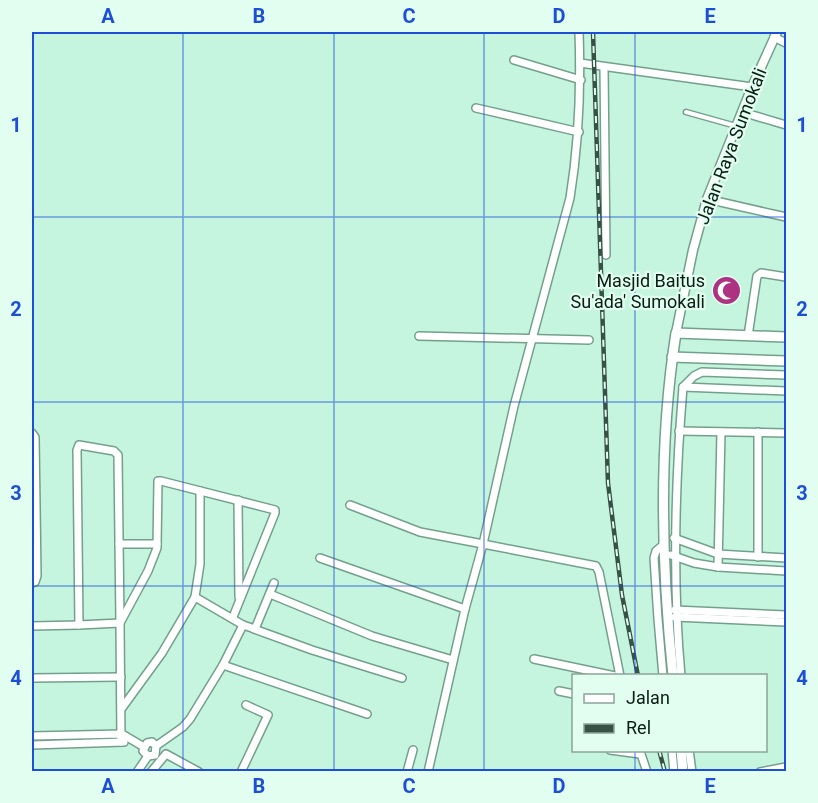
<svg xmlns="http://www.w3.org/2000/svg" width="818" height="803" font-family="Roboto,sans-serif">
<rect width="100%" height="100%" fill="#c6f5df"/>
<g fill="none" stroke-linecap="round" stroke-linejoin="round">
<defs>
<polyline id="service" points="686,112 736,126"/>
<g id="minor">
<polyline points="774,37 786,43"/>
<polyline points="514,60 581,80"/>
<polyline points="580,63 752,87"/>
<polyline points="604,67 606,255"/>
<polyline points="476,108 579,132"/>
<polyline points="742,112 786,125"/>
<polyline points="707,199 786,217"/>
<polyline points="419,336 589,340"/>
<polyline points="748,336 757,276 761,273 786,277"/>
<polyline points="683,387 786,391"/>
<polyline points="679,431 786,433"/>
<polyline points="32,433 35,437 37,576 35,582 32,583"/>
<polygon points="79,445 114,451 118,455 120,623 79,625 77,450"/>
<polyline points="238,500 239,597"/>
<path d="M350,505L420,532L483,544L514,406L570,198C579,142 581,88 579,32"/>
<polyline points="674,538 718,554 786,558"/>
<polyline points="119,544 157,544"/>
<polyline points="662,546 656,551 654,558 658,619 663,676"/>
<polyline points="671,555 694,563 718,567 786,571"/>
<polyline points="758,557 758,432"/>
<polyline points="320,558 465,609"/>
<polyline points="718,567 721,432"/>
<polyline points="270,594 372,636 453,660"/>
<polyline points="675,610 786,615"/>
<polyline points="675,617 786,622"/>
<polyline points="243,625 255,629 274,583"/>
<polyline points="32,626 79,625"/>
<polyline points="254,629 312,650 402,678"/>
<polyline points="534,659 615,676"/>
<polyline points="223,665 367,714"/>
<path d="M681,676C672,579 675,483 683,387L694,376L702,372L786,375"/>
<polyline points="32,678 121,677"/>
<polyline points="559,691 574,694"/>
<polyline points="122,708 162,653 195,597"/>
<polyline points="32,736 122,734 144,747"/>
<polyline points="121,742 120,623 148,571 157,548 158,481 161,481 275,510 275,513 233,617"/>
<polyline points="32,745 124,742"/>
<polyline points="156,746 152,742 147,743 143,751 148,756 155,755 156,746 183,727 190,719 223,665 243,625 195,597 200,564 200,491"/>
<polyline points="610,750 640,754"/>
<polyline points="672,750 674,772"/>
<polyline points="689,750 692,772"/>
<polyline points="640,751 647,772"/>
<polyline points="137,772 148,756"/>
<polyline points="151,772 166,754 199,772"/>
<polyline points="241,772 268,715 246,705"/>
<polyline points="407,772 413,750"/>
<polyline points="428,772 465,609 483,544 596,566 599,572 620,676"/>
<polyline points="760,772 786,767"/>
</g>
<polyline id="tertiary" points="676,333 693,250 707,199 752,87 777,32"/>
<g id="secondary">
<polyline points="672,357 786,361"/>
<path d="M673,676C661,562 658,447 676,333L786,337"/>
<polyline points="681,750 683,772"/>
</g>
</defs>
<use href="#service" stroke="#73a08c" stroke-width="7"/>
<use href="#minor" stroke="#73a08c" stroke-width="10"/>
<use href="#tertiary" stroke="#73a08c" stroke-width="11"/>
<use href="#secondary" stroke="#73a08c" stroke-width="12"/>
<use href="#service" stroke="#fff" stroke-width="4"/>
<use href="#minor" stroke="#fff" stroke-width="7"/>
<use href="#tertiary" stroke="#fff" stroke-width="8"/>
<use href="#secondary" stroke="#fff" stroke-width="9"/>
<defs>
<g id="rail">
<polyline points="593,32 608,483 622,595 638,676"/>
<polyline points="659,750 665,772"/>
</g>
</defs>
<use href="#rail" stroke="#375146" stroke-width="4.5"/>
<use href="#rail" stroke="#e1fef0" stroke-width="2" stroke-dasharray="7" stroke-linecap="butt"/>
</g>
<path fill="none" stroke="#1d4ed8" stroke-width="1.5" stroke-opacity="0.55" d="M183,32V772M334,32V772M484,32V772M635,32V676M32,217H786M32,402H786M32,586H786M635,750V772"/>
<defs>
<symbol id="mosque-disc" viewBox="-11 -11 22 22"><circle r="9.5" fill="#ae3282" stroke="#e1fef0"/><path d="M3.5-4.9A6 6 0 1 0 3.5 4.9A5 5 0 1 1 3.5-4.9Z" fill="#fff"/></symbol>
</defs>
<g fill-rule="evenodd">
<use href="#mosque-disc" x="710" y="274" width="33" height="33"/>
</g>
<g text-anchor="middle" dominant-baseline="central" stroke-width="4.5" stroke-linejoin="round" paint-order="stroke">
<g font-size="18" fill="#0a1c15" stroke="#e1fef0">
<text transform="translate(731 146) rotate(-69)">Jalan Raya Sumokali</text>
</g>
<g font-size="18" fill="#0a1c15" stroke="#e1fef0" text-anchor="end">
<text x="705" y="280">Masjid Baitus<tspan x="705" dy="21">Su'ada' Sumokali</tspan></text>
</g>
</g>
<rect width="818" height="803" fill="none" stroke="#e1fef0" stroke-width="66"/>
<rect x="572" y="674" width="195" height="78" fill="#e1fef0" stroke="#8ba498" stroke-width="1.5"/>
<rect x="584" y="694" width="30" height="9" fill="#ffffff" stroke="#8ba498" stroke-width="1.5"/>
<text x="626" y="704" font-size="18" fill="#0a1c15">Jalan</text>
<rect x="584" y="724" width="30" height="9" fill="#375146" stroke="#8ba498" stroke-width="1.5"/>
<text x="626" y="734" font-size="18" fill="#0a1c15">Rel</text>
<rect x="33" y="33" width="752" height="737" fill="none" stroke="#1d4ed8" stroke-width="2"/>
<g font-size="20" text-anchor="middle" font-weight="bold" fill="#1d4ed8">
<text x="108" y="23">A</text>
<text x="259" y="23">B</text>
<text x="409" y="23">C</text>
<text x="559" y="23">D</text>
<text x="710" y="23">E</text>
<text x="16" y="132">1</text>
<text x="802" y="132">1</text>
<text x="16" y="316">2</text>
<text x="802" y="316">2</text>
<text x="16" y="500">3</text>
<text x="802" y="500">3</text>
<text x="16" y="685">4</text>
<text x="802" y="685">4</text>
<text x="108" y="793">A</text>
<text x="259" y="793">B</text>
<text x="409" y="793">C</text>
<text x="559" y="793">D</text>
<text x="710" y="793">E</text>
</g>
</svg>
